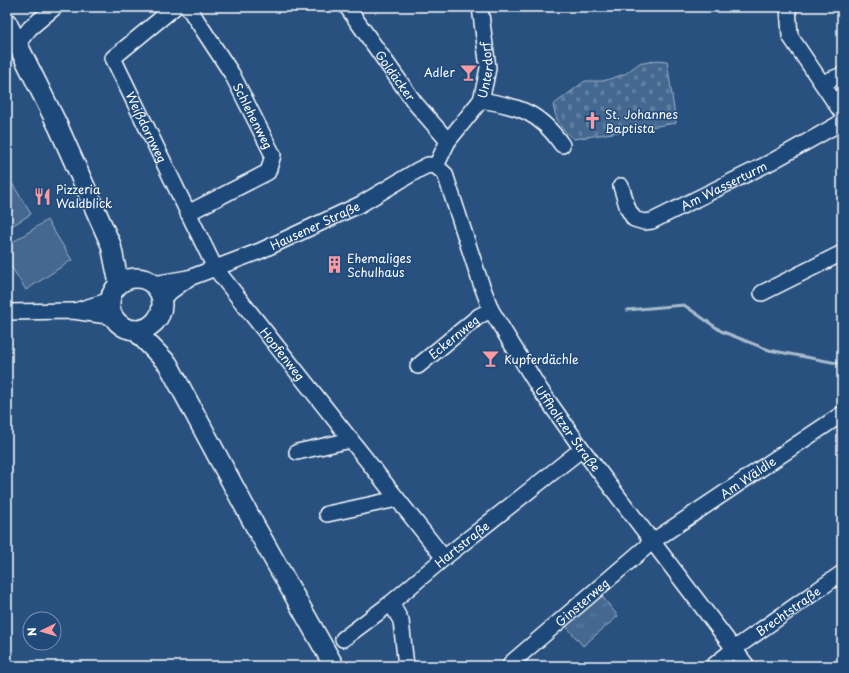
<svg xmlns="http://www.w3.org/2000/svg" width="849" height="673" font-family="'Playpen Sans',sans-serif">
<defs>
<pattern id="cemetery-stones" width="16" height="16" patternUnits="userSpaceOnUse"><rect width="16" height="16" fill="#446890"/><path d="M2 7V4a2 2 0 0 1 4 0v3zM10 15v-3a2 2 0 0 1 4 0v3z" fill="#607fa1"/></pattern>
<pattern id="park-tufts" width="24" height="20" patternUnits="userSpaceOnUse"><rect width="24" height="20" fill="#446890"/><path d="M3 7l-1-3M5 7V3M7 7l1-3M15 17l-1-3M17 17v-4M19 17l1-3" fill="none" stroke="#607fa1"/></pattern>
</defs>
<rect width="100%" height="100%" fill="#28517f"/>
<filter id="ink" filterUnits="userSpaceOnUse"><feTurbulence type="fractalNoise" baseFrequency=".025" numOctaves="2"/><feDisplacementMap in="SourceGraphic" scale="8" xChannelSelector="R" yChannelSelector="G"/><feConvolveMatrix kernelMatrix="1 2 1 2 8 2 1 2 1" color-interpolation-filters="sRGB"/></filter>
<g filter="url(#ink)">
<path fill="url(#cemetery-stones)" stroke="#a2b4c8" d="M658,60L667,61L676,123L574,139C561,130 556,120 553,105L585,81H603L625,74L641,62L644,63Z"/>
<polygon fill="url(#park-tufts)" stroke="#a2b4c8" points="601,595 618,616 583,646 566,626"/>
<g fill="#446890" stroke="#a2b4c8">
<polygon points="7,175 31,214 7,229"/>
<polygon points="47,220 72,260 26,290 7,260 7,246"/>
</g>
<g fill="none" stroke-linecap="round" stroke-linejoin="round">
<polyline stroke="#aabbcd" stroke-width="3" points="627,310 684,305 721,331 769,350 842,364"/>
<defs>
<g id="minor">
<path id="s1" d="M175,7L113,58L215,268L444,558"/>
<path id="s2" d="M188,7L232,74L273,155L268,172L188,213"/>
<path id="s3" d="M347,7L415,103L448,141"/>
<polyline points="788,7 790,36 842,113"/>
<polyline points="18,43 30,28 55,7"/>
<polyline points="822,83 842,75"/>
<path d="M481,100C519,107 539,111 562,145"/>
<path id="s4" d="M436,166L445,174L479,278L491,310L508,338L539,388L582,449L747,666"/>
<path id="s5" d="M436,166L448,141L481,100L485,83L488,68L480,7"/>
<path id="s6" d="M621,186L628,209L634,219L644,222L652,221L771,162L842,122"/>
<polyline points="153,284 188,278"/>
<polyline points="762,293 842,253"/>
<path id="s7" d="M162,298L189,278L260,251L361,204L418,170L428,165L436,166"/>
<polyline points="78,310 111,300"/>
<polyline points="7,312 73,311 114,317"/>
<path id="s8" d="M418,366L479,316L491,310"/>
<polyline points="297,452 351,440"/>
<polyline points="327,514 397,499"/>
<polyline points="391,603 401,621 406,666"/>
<path id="s9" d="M343,639L391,603L444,558L582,449"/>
<path id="s10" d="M513,666L511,663L653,541L842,414"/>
<path id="s11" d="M713,666L734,649L842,573"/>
</g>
<g id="major">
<polyline points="7,23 58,126 111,245 119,284"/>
<circle cx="136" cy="304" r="26"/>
<polyline points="135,330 168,364 255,526 334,666"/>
</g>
</defs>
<use href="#minor" stroke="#fff" stroke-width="18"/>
<use href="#major" stroke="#fff" stroke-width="22"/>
<use href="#minor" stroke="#1f4a7a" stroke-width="15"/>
<use href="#major" stroke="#1f4a7a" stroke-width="19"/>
</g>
</g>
<defs>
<symbol id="bar-bare" viewBox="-9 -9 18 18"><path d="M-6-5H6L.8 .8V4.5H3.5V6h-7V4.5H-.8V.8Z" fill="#ff9aa2" stroke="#1f4a7a" stroke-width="2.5" paint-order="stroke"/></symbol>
<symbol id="church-bare" viewBox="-9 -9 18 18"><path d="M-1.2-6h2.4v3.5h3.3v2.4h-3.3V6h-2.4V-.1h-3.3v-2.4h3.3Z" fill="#ff9aa2" stroke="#1f4a7a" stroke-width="2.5" paint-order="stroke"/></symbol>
<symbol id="restaurant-bare" viewBox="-9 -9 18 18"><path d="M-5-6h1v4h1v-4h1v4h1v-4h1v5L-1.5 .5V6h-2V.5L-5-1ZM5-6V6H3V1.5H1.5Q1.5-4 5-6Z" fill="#ff9aa2" stroke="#1f4a7a" stroke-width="2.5" paint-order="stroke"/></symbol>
<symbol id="building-bare" viewBox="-9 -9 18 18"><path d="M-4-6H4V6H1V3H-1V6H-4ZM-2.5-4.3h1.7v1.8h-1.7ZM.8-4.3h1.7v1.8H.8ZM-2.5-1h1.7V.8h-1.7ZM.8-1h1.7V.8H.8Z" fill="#ff9aa2" stroke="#1f4a7a" stroke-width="2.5" paint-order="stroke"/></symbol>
</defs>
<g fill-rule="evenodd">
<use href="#bar-bare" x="456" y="60" width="25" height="25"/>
<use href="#church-bare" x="580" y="108" width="25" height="25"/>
<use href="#restaurant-bare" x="30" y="184" width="25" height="25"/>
<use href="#building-bare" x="322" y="252" width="25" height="25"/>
<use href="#bar-bare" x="478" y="346" width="25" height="25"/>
</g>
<g text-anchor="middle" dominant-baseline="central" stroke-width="3" stroke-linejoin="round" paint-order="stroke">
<g font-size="12" fill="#fff" stroke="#1f4a7a">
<text stroke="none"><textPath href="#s5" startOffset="111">Unterdorf</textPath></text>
<text stroke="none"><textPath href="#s3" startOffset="84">Goldäcker</textPath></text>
<text stroke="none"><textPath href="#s2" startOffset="127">Schlehenweg</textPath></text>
<text stroke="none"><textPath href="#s1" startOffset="157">Weißdornweg</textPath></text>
<text stroke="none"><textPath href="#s6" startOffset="134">Am Wasserturm</textPath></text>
<text stroke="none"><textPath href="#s7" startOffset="170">Hausener Straße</textPath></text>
<text stroke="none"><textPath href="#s8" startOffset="46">Eckernweg</textPath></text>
<text stroke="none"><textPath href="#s1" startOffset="423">Hopfenweg</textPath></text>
<text stroke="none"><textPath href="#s4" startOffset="297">Uffholtzer Straße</textPath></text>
<text stroke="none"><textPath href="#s10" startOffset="305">Am Wäldle</textPath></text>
<text stroke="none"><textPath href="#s9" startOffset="152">Hartstraße</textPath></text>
<text stroke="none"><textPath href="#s10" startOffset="97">Ginsterweg</textPath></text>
<text stroke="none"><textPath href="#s11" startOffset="93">Brechtstraße</textPath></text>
</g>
<g font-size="12" fill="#fff" stroke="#1f4a7a" text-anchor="start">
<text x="455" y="72" text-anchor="end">Adler</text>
<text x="605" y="114">St. Johannes<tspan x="605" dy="14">Baptista</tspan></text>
<text x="56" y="189">Pizzeria<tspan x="56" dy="14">Waldblick</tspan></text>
<text x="347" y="258">Ehemaliges<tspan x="347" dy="14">Schulhaus</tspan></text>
<text x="504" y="359">Kupferdächle</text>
</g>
</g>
<rect width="849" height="673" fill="none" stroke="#1f4a7a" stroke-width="24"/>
<rect x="12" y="12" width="825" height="649" fill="none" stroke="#fff" stroke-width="1.5" filter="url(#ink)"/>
<g transform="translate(42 631) rotate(265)"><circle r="19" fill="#1f4a7a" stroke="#7992af"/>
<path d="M0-3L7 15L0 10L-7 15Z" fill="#ff9aa2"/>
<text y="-6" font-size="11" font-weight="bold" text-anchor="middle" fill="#ffffff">N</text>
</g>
</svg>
